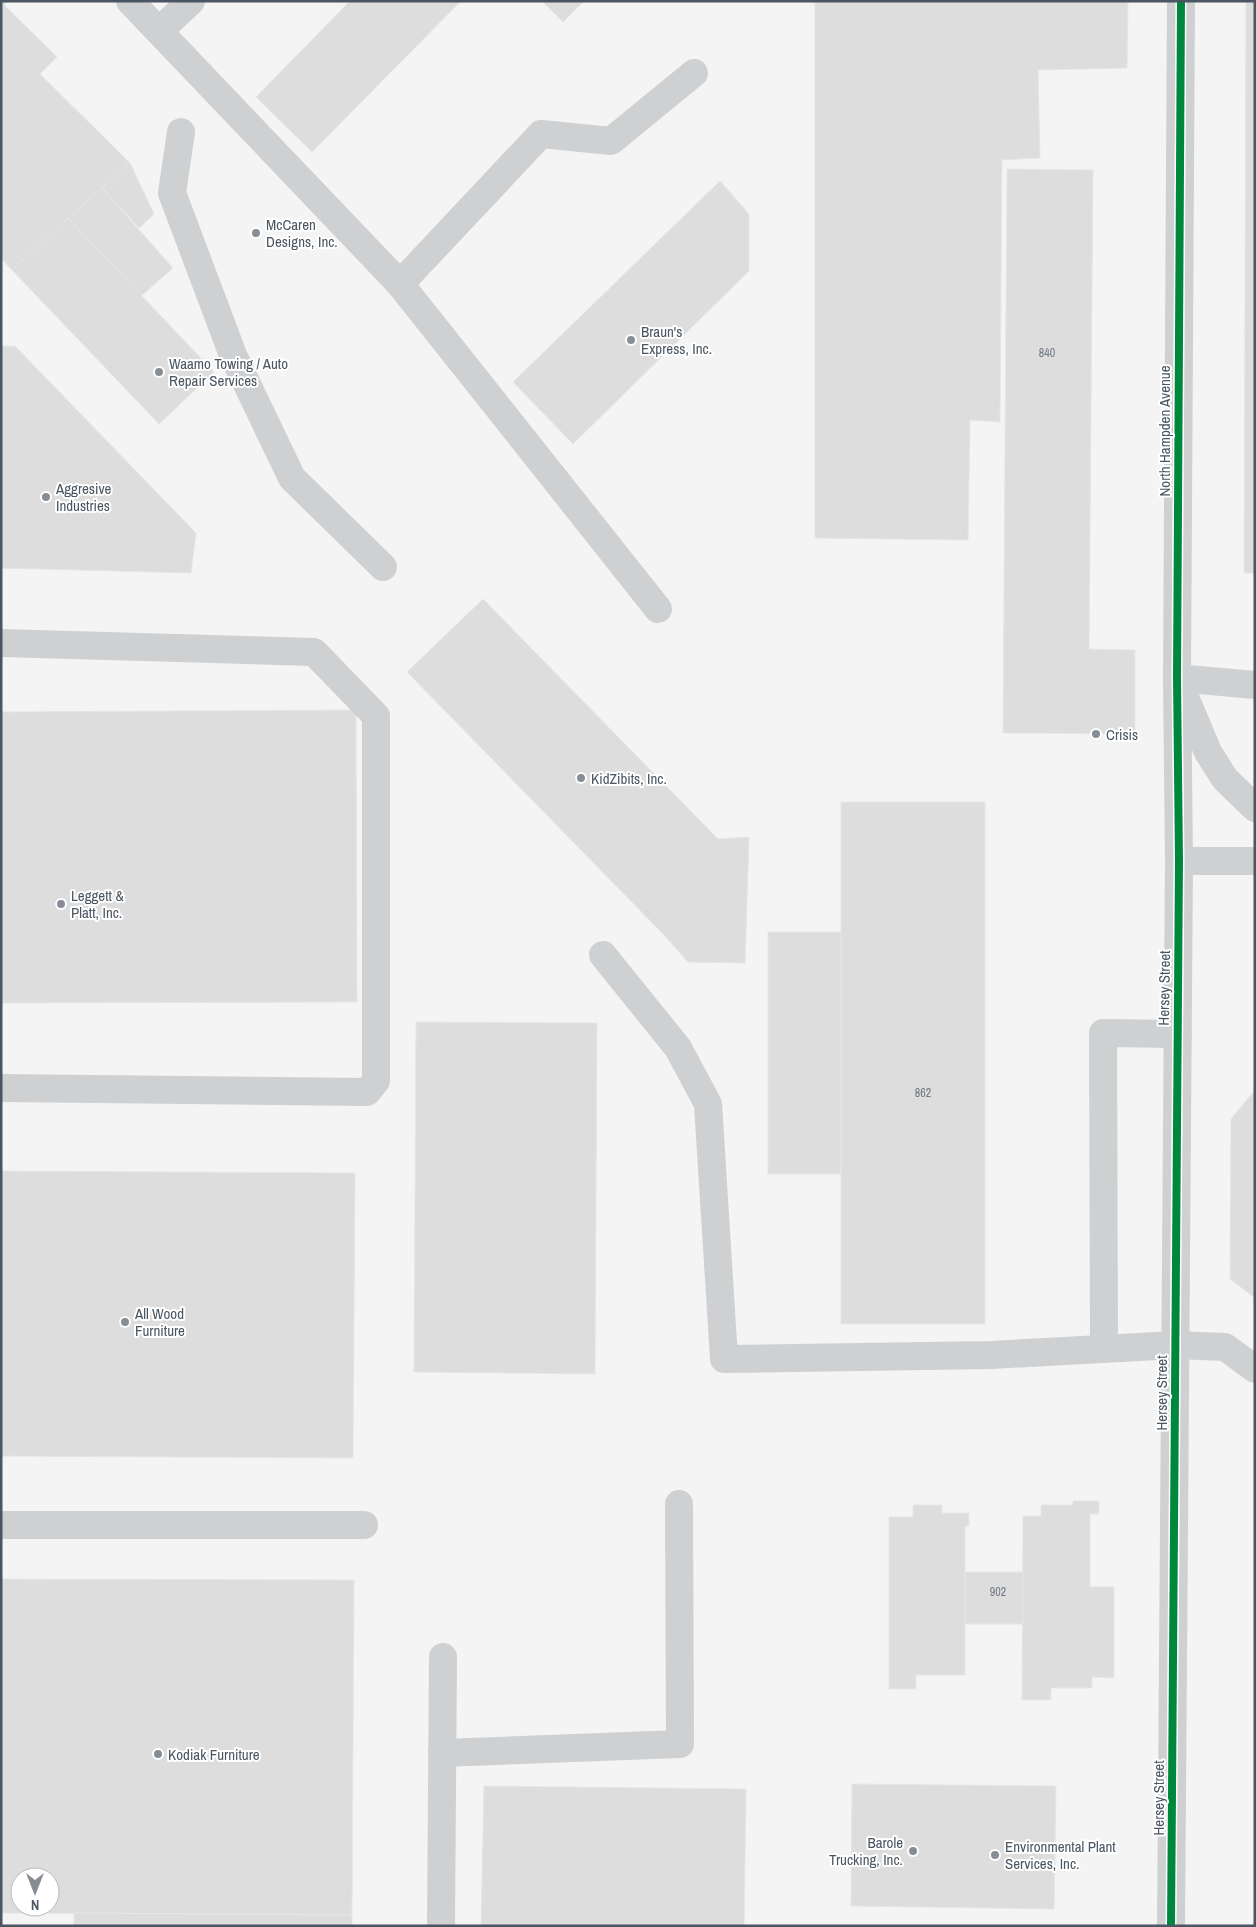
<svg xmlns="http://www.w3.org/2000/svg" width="1256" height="1927" font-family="'Archivo Narrow',sans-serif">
<rect width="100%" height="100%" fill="#f4f4f4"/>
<g fill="#ddddde" stroke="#e5e6e7" fill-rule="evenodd">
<polygon points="1,1 7,1 4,5 57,57 40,74 130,163 12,270 1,258"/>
<polygon points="350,1 461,1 312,152 256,97"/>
<polygon points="542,1 584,1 563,22"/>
<polygon points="815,1 1128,1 1127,68 1038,70 1040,158 1002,160 1000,422 970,420 968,540 815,538"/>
<polygon points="1246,1 1255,1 1255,573 1244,573"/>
<polygon points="130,163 154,214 139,228 102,188"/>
<polygon points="1007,169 1093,170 1089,649 1135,650 1135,734 1003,733"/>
<polygon points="720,181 749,214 749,271 573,444 513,382"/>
<polygon points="102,188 173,268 141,296 68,218"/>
<polygon points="68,218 214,372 159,424 12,270"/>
<polygon points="1,346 15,346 196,533 191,573 1,568"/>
<polygon points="483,599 718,839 749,837 745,963 688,962 664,935 407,672"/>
<polygon points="356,710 357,1002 1,1003 1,712"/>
<rect x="841" y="802" width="144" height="522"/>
<rect x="768" y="932" width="73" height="242"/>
<polygon points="416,1022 597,1023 595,1374 414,1372"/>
<polygon points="1255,1090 1255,1298 1230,1279 1231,1119"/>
<polygon points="1,1171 355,1173 353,1458 1,1456"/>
<polygon points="1073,1501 1099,1501 1099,1514 1090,1514 1090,1587 1114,1587 1114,1678 1092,1677 1092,1688 1051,1688 1051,1700 1022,1700 1023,1516 1041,1516 1041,1505 1073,1505"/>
<polygon points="913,1505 942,1505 942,1513 969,1513 969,1526 965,1526 965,1675 916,1675 916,1689 889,1689 889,1517 913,1517"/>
<rect x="965" y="1572" width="58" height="52"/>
<path d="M1,1579L354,1580L352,1915L1,1913ZM20,1877H50V1907H20Z"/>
<polygon points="852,1784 1056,1786 1054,1909 851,1906"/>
<polygon points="484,1786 746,1789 744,1926 481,1926"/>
<polygon points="74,1913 352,1915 352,1926 74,1926"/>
</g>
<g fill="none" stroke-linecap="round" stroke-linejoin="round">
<g stroke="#ced0d2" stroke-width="28">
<polyline points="130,1 400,284 658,609"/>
<polyline points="159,31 191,1"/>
<polyline points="181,132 172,193 233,355 292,478 383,567"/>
<polyline points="400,284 541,134 611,141 694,73"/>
<polyline points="1,643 314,652 376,716 376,1081 367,1092 1,1088"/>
<polyline points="1255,685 1177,678 1208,752 1225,779 1255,808"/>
<polyline points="1179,861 1255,861"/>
<polyline points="603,955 678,1048 708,1104 724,1359 991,1355 1175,1345 1225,1347 1255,1369"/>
<polyline points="1104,1349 1103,1033 1178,1034"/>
<polyline points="1,1525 364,1525"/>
<polyline points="442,1753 680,1744 679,1504"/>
<polyline points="441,1926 443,1657"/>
<polyline points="1171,1926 1179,861 1177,678 1181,1"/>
</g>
<defs>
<polyline id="cycleway" points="1171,1926 1179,861 1177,678 1181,1"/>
</defs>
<use href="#cycleway" stroke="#fff" stroke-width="11"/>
<use href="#cycleway" stroke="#00873e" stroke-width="8"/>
</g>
<g fill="#868d94" stroke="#fff" stroke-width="2">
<circle cx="256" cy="233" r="5"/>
<circle cx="631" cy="340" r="5"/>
<circle cx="159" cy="372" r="5"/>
<circle cx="46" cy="497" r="5"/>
<circle cx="1096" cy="734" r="5"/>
<circle cx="581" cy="778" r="5"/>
<circle cx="61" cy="904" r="5"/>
<circle cx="125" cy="1322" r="5"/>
<circle cx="158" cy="1754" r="5"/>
<circle cx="913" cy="1851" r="5"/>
<circle cx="995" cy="1855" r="5"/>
</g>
<g text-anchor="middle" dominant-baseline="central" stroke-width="4" stroke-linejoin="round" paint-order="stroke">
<g font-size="12" fill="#707881">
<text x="1047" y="353">840</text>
<text x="923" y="1093">862</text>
<text x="998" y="1592">902</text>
</g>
<g font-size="15" fill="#4a5661" stroke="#fff" text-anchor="start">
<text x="266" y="224">McCaren<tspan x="266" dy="17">Designs, Inc.</tspan></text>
<text x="641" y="331">Braun's<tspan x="641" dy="17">Express, Inc.</tspan></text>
<text x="169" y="363">Waamo Towing / Auto<tspan x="169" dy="17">Repair Services</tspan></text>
<text x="56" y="488">Aggresive<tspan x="56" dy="17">Industries</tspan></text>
<text x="1106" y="734">Crisis</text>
<text x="591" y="778">KidZibits, Inc.</text>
<text x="71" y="895">Leggett &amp;<tspan x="71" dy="17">Platt, Inc.</tspan></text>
<text x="135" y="1313">All Wood<tspan x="135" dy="17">Furniture</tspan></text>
<text x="168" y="1754">Kodiak Furniture</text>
<text x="903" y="1842" text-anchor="end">Barole<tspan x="903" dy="17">Trucking, Inc.</tspan></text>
<text x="1005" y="1846">Environmental Plant<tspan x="1005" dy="17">Services, Inc.</tspan></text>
</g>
<g font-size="15" fill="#4a5661" stroke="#fff">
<text transform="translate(1164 431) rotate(-90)">North Hampden Avenue</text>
<text transform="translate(1164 988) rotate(-89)">Hersey Street</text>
<text transform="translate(1161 1393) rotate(-90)">Hersey Street</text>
<text transform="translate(1158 1798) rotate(-90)">Hersey Street</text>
</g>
</g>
<rect width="1256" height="1927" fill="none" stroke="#4a5661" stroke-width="5"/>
<g transform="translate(35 1892) rotate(180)"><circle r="24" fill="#ffffff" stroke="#b7bbc0"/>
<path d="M0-4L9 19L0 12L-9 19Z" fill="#868d94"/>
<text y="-8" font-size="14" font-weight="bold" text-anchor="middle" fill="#4a5661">N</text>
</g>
</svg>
